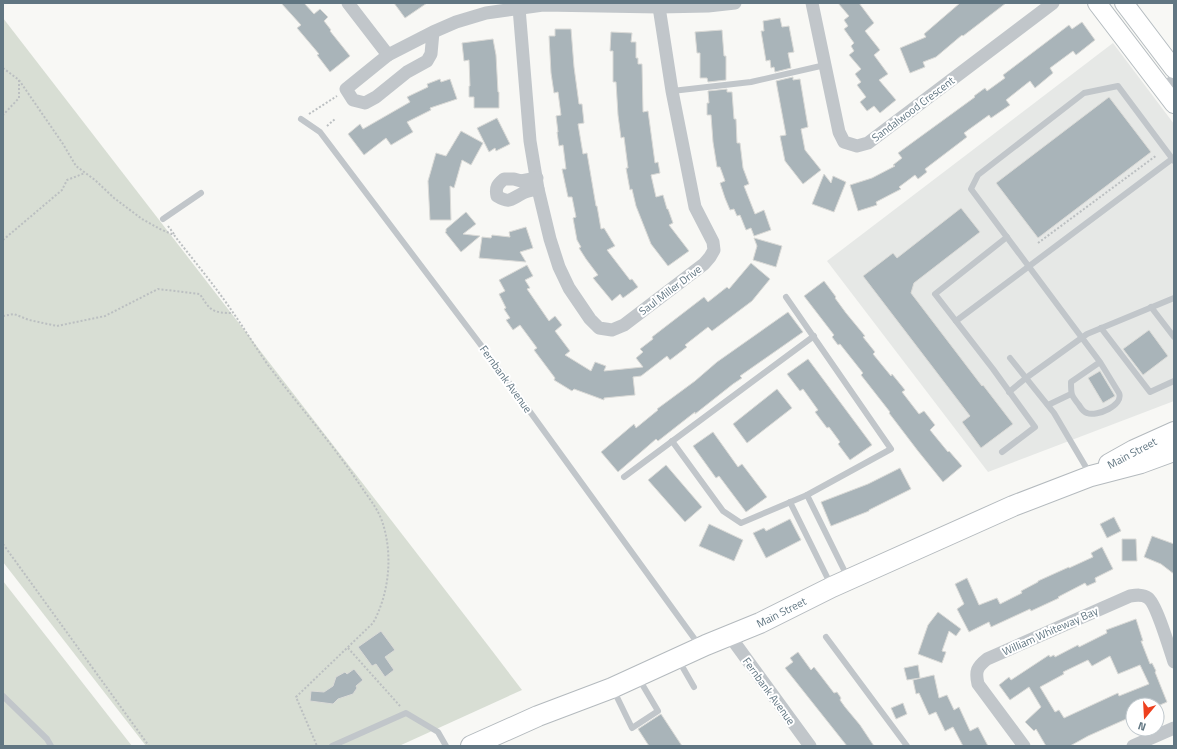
<svg xmlns="http://www.w3.org/2000/svg" width="1177" height="749" font-family="'Titillium Web',sans-serif">
<rect width="100%" height="100%" fill="#f8f8f5"/>
<polygon fill="#e6e8e6" points="1113,43 1174,124 1174,401 988,472 827,261"/>
<g fill="#d8ded4">
<polygon points="3,18 490,648 522,690 399,746 146,746 3,562"/>
<polygon points="3,581 132,746 3,746"/>
</g>
<g fill="#a9b4b9" stroke="#dadad7" fill-rule="evenodd">
<polygon points="281,3 304,3 314,14 320,9 328,17 324,21 331,30 330,31 350,56 330,72 317,55 319,54 297,28 301,25"/>
<polygon points="394,3 427,3 405,18"/>
<polygon points="838,3 859,3 874,23 865,31 880,50 874,55 888,74 879,80 896,100 880,113 874,106 867,111 860,102 866,97 857,85 861,82 855,74 861,69 849,55 854,51 851,46 854,43 844,29 848,26 844,20 849,16"/>
<polygon points="960,3 1006,3 963,36 962,35 936,57 923,62 925,67 910,73 900,48 926,37 924,34"/>
<polygon points="780,18 782,27 789,26 794,52 788,53 791,68 775,72 774,67 771,68 770,60 766,61 761,31 764,31 763,21"/>
<polygon points="1082,22 1095,40 1076,55 1073,51 1050,68 1053,73 1035,88 1030,81 1006,100 1010,105 991,118 989,115 964,133 967,137 925,169 927,172 918,179 915,175 899,187 901,189 876,202 877,205 858,211 850,185 872,178 895,166 893,165 902,158 898,153 975,97 974,96 985,88 987,91 1005,78 1003,75 1069,25 1072,29"/>
<polygon points="555,29 571,29 574,67 579,104 582,104 584,123 578,124 583,154 587,153 596,206 597,206 601,229 604,228 615,246 607,250 630,280 632,279 638,287 623,298 620,294 612,301 593,278 598,275 586,259 579,248 581,247 577,240 573,218 576,217 572,197 568,197 562,169 566,169 563,145 559,146 557,132 558,132 556,116 561,115 558,92 554,93 551,73 549,36 555,36"/>
<polygon points="722,30 724,56 726,56 726,80 708,82 707,78 700,78 700,53 697,53 695,32"/>
<polygon points="611,32 632,33 631,42 636,42 636,58 638,58 638,64 642,64 643,112 648,111 655,163 658,162 660,173 651,175 656,197 663,195 667,209 668,209 673,223 669,225 689,251 668,266 651,244 636,206 632,189 630,190 626,168 628,168 624,137 621,138 618,115 616,82 613,82 613,51 610,51"/>
<polygon points="493,39 496,55 498,92 499,92 499,108 474,108 474,97 469,97 469,86 470,86 469,60 464,61 462,43"/>
<polygon points="793,77 793,80 800,79 808,127 801,129 805,150 821,170 803,184 785,161 780,136 786,135 776,81"/>
<polygon points="440,79 441,82 450,79 457,99 430,108 431,110 407,122 413,132 391,145 386,138 364,155 348,134 360,124 363,129 410,102 407,97 428,87 427,84"/>
<polygon points="727,89 727,92 732,92 734,119 736,119 737,143 740,143 743,168 749,184 744,186 755,214 764,210 771,230 754,236 751,228 746,230 740,215 737,216 734,209 730,210 725,198 720,183 725,181 720,167 717,167 713,142 711,115 707,115 707,103 709,103 708,91"/>
<polygon points="1109,97 1151,152 1038,238 996,183"/>
<polygon points="497,118 510,144 496,151 495,148 489,152 477,128"/>
<polygon points="461,131 483,143 471,165 462,160 454,188 450,186 451,220 430,220 428,181 436,153 446,156"/>
<polygon points="824,174 831,183 833,176 846,182 834,212 812,204"/>
<polygon points="961,208 980,232 914,283 911,293 982,386 983,385 1013,424 981,448 962,422 970,416 863,276 893,253 897,258"/>
<polygon points="466,212 476,224 463,234 480,236 461,252 445,232 446,232 446,229"/>
<polygon points="526,227 533,248 520,252 526,262 479,258 482,237 491,238 492,235 510,237 509,232"/>
<polygon points="754,238 782,246 776,267 753,260 757,246"/>
<polygon points="751,263 770,279 752,301 712,331 708,327 685,345 687,347 670,360 667,356 641,376 633,377 635,395 604,398 604,400 574,389 572,391 554,380 555,378 534,350 537,348 520,325 513,330 506,320 510,318 504,309 506,308 499,294 505,291 499,280 527,265 533,276 525,280 530,288 527,289 549,321 555,316 562,325 555,331 570,351 565,355 591,371 595,362 606,366 604,371 643,367 636,358 643,352 640,349 653,339 652,337 704,297 708,302 727,287 729,289"/>
<polygon points="824,281 836,297 835,298 846,313 865,336 863,337 875,352 873,354 891,376 892,374 905,390 902,392 919,414 924,411 935,425 930,430 948,452 949,451 962,466 943,482 918,451 889,413 890,412 861,375 863,373 840,344 838,345 832,337 834,335 804,296"/>
<polygon points="788,312 803,332 740,376 742,378 733,384 695,414 695,412 658,441 656,439 618,472 601,452 634,424 636,428 658,410 657,409 695,381 717,362"/>
<polygon points="1149,330 1168,356 1143,375 1123,349"/>
<polygon points="808,359 872,445 850,460 838,444 840,442 829,427 827,428 815,412 818,410 803,389 800,391 787,374"/>
<polygon points="1100,371 1115,396 1103,403 1088,378"/>
<polygon points="777,389 792,408 747,443 733,424"/>
<polygon points="713,432 738,467 742,464 767,497 746,512 719,476 716,478 693,446"/>
<polygon points="666,465 702,507 685,522 648,480"/>
<polygon points="900,468 911,489 869,510 869,511 831,526 821,502 868,484"/>
<polygon points="1114,517 1121,531 1107,538 1100,524"/>
<polygon points="790,519 801,540 766,558 753,533 764,528 766,531"/>
<polygon points="709,524 743,540 734,561 699,546"/>
<polygon points="1152,536 1174,544 1174,574 1161,564 1144,557"/>
<polygon points="1122,539 1136,539 1137,561 1122,561"/>
<polygon points="1102,547 1113,569 1095,578 1096,582 1087,586 1085,583 1058,597 1059,598 1031,611 1030,609 991,627 989,622 969,632 957,609 964,604 955,584 967,578 979,605 997,598 1000,604 1022,593 1021,591 1038,582 1038,581 1069,567 1069,568 1093,557 1091,553"/>
<polygon points="938,612 961,629 956,636 949,631 942,651 946,652 942,663 918,654 928,625"/>
<path d="M1136,619L1143,641H1141L1150,664L1152,663L1156,671L1155,672L1167,702L1160,705H1133V716L1088,736L1070,746H1046L1036,729L1034,731L1025,722L1041,707L1029,687L1010,700L999,685L1009,677L1011,680L1049,655L1050,657L1054,655L1055,657L1078,645L1079,647L1107,633L1106,630ZM1110,656L1118,674L1140,665L1149,684L1119,696L1118,693L1064,718L1059,710L1055,712L1040,687L1064,674L1063,672L1088,660L1092,666Z"/>
<polygon points="381,631 395,650 385,657 394,670 385,677 376,664 372,666 358,647"/>
<polygon points="798,652 811,670 814,667 834,693 837,692 841,698 840,700 845,707 860,725 874,746 847,746 785,668 793,662 790,658"/>
<polygon points="918,665 920,678 907,680 904,668"/>
<polygon points="354,669 363,680 356,686 357,688 353,694 338,699 333,704 310,701 311,691 324,692 333,686 336,677 345,672 347,674"/>
<polygon points="934,675 939,698 947,695 954,710 959,707 970,731 978,727 988,746 963,746 953,727 945,731 936,712 929,715 919,693 916,694 913,680"/>
<polygon points="903,703 907,714 896,719 891,708"/>
<polygon points="661,714 682,746 649,746 638,729"/>
</g>
<g fill="none" stroke-linecap="round" stroke-linejoin="round">
<defs>
<g id="secondary">
<polyline points="1097,3 1174,104"/>
<polyline points="1124,3 1174,69"/>
</g>
<g id="primary">
<polyline points="1109,464 1134,450 1174,432"/>
<path id="s1" d="M471,746L538,716L612,688L706,645L760,623L832,587L1013,506L1091,476L1141,463L1174,451"/>
</g>
</defs>
<use href="#secondary" stroke="#b5bcc0" stroke-width="20"/>
<use href="#primary" stroke="#b4babe" stroke-width="22"/>
<g stroke="#bbbfc1" stroke-width="2" stroke-dasharray="2 2" stroke-linecap="butt">
<polyline points="3,68 19,80 19,98 3,115"/>
<path d="M19,80L63,144L76,166L95,180L114,198L142,219L160,229L174,235C194,261 216,287 234,314C246,331 256,348 268,365C298,405 332,443 360,485C368,497 379,510 383,524C393,556 389,594 373,623L296,697L317,746"/>
<polyline points="309,114 337,96"/>
<polyline points="327,126 335,119"/>
<polyline points="168,226 174,234"/>
<polyline points="3,240 62,190 67,180 85,173"/>
<polyline points="1038,243 1157,155"/>
<path d="M3,316L14,314L29,320L57,326L105,316L158,289L200,294C210,311 213,313 233,313"/>
<polyline points="3,544 149,746"/>
<polyline points="348,648 400,706"/>
</g>
<g stroke="#c1c6ca" stroke-width="6">
<polyline points="672,91 751,82 825,65"/>
<polyline points="301,119 320,132 502,373 699,645"/>
<polyline points="163,219 201,193"/>
<polyline points="786,297 891,449 807,495 848,578"/>
<polyline points="1151,307 1174,337"/>
<polyline points="956,321 1172,159"/>
<polyline points="1101,328 1150,392 1174,381"/>
<polyline points="1010,358 1054,413 1090,474"/>
<path d="M1100,362L1119,393C1124,405 1097,417 1087,413C1083,412 1081,408 1079,405C1071,395 1071,395 1071,382L1100,362L971,189L978,175L1084,93L1118,86L1174,161"/>
<polyline points="1009,392 1026,378 1087,334 1174,298"/>
<polyline points="1048,405 1071,394"/>
<polyline points="672,441 723,511 741,523 807,495"/>
<polyline points="1002,452 1035,427 993,369 935,294 1007,237"/>
<polyline points="624,477 814,336"/>
<polyline points="790,502 831,585"/>
<polyline points="826,637 907,746"/>
<polyline points="679,661 694,687"/>
<polyline points="614,691 632,728 658,711 639,679"/>
<polyline points="3,696 47,739 51,746"/>
<polyline points="332,746 406,713 438,732 446,746"/>
</g>
<g stroke="#c1c6ca" stroke-width="13">
<polyline points="348,3 388,55"/>
<polyline points="812,3 839,132 844,142 857,146 868,143 1053,3"/>
<polyline points="519,8 530,141 538,189 550,239 559,267 569,288 590,319 599,328 612,330 624,325 704,264 710,257 714,250 713,242 695,207 672,91 659,7"/>
<polyline points="433,32 431,54 427,61 407,72 376,97 365,103 353,100 346,89 388,55 433,32 456,22 486,13 543,5 659,7 708,6 735,3"/>
<polyline points="1163,89 1174,81"/>
<path d="M537,178L521,181L514,179H504C498,184 495,187 497,196C510,204 511,199 523,193C527,191 533,190 538,189"/>
<polyline points="729,635 810,746"/>
<path d="M1024,746L978,684C975,671 977,667 987,659L1130,596C1136,595 1143,594 1148,598C1156,603 1170,650 1174,662"/>
<polyline points="1133,746 1174,728"/>
</g>
<use href="#secondary" stroke="#fff" stroke-width="18"/>
<use href="#primary" stroke="#fff" stroke-width="20"/>
</g>
<g text-anchor="middle" dominant-baseline="central" stroke-width="4" stroke-linejoin="round" paint-order="stroke">
<g font-size="11" fill="#617682" stroke="#fff">
<text transform="translate(913 109) rotate(-37)">Sandalwood Crescent</text>
<text transform="translate(670 290) rotate(-37)">Saul Miller Drive</text>
<text transform="translate(506 379) rotate(54)">Fernbank Avenue</text>
<text transform="translate(1132 453) rotate(-28)">Main Street</text>
<text stroke="none"><textPath href="#s1" startOffset="338">Main Street</textPath></text>
<text transform="translate(1050 631) rotate(-24)">William Whiteway Bay</text>
<text transform="translate(769 691) rotate(54)">Fernbank Avenue</text>
</g>
</g>
<rect width="1177" height="749" fill="none" stroke="#617682" stroke-width="8"/>
<g transform="translate(1145 717) rotate(198)"><circle r="19" fill="#ffffff" stroke="#c0c8cd"/>
<path d="M0-3L7 15L0 10L-7 15Z" fill="#ee401f"/>
<text y="-6" font-size="11" font-weight="bold" text-anchor="middle" fill="#617682">N</text>
</g>
</svg>
